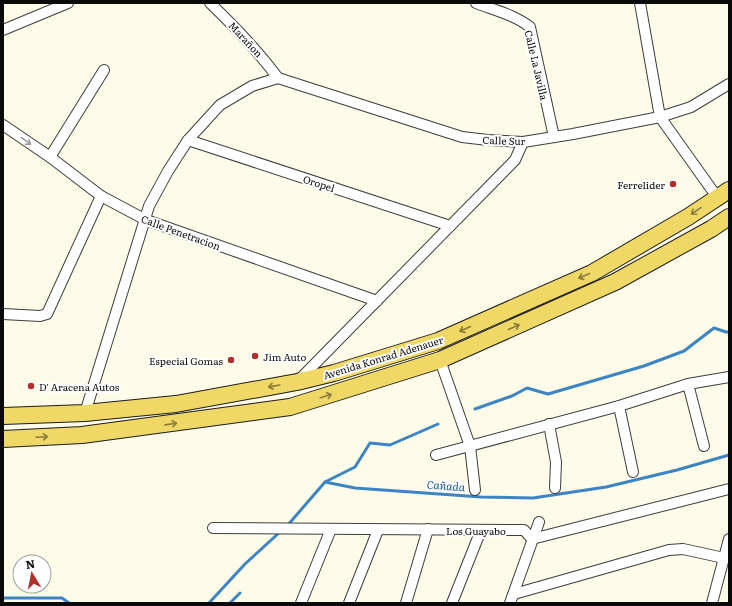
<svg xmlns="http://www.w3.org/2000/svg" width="732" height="606" font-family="Literata,serif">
<rect width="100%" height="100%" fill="#fefbe8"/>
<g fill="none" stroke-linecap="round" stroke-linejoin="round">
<g stroke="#3c84c4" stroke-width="3">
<polyline points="475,409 512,396 527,388 548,394 644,366 684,351 714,328 726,332 729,332"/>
<polyline points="325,482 355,467 370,443 390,445 438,424"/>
<polyline points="287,526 325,482 355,488 481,497 533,498 606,487 677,470 729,455"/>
<polyline points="3,598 62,598 69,603"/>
<polyline points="209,603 245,564 281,531"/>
<polyline points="230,603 240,593"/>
</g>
<defs>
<g id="minor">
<path d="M210,3C235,27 258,51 278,78"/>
<path d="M476,3C494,10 515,15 530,27L554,137"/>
<polyline points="640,3 660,117 717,197"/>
<polyline points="3,30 68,3"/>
<polyline points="278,78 462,137 488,140 523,142 573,134 660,117 691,107 729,84"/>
<polyline points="3,125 50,157 101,196 146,220 377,301"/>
<polyline points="188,140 450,226"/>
<polyline points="50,157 104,70"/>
<polyline points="3,314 40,316 47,314 101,196"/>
<polyline points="440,360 470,446 475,490"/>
<polyline points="299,380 515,160 523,142"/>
<polyline points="688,384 704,446"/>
<polyline points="619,406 633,472"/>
<polyline points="85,413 149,206 168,171 188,140 220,105 252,86 278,78"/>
<polyline points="549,424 556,462 555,488"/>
<polyline points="436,455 619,406 688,384 729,377"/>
<polyline points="213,528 524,530 532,539 729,489"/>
<polyline points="514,594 669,550 683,549 724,558"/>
<polyline points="301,603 331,529"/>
<polyline points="349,603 378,530"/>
<polyline points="406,603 428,529"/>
<polyline points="452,603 481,530"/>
<polyline points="510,603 539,522"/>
<polyline points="712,603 729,539"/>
</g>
<g id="primary">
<polyline points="3,416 85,413 176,404 297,382 334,373 438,341 592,273 688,217 729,190"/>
<polyline points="3,439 82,435 290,407 440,360 615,282 711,229 729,217"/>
</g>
</defs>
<use href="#minor" stroke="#3d3d3d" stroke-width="12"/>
<use href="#primary" stroke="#1b1b1b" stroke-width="18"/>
<use href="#minor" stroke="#fff" stroke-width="10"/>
<use href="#primary" stroke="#f0d866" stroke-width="16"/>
</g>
<defs><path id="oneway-shaft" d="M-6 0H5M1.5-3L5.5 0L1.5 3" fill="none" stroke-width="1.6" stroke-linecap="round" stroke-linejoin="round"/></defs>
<use stroke="#9d9d9d" href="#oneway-shaft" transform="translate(26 141) rotate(36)"/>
<g stroke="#887b3d">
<use href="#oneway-shaft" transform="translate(696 211) rotate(146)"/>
<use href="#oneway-shaft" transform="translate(584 276) rotate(156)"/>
<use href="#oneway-shaft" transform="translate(514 327) rotate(-24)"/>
<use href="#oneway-shaft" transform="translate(465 329) rotate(156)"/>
<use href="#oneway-shaft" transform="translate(274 386) rotate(170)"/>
<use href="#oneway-shaft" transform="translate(326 396) rotate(-17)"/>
<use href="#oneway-shaft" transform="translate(171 424) rotate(-8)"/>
<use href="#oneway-shaft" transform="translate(42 437) rotate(-3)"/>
</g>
<g fill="#b02e2c" stroke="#fff" stroke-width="1.5">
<circle cx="673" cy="184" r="4"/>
<circle cx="255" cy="356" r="4"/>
<circle cx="231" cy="360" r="4"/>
<circle cx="31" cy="386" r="4"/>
</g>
<g text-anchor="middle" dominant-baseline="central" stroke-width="4" stroke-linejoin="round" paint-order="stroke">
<g font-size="10" fill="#0a0a0a" stroke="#fff">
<text transform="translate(246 39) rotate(47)">Marañon</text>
<text transform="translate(537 65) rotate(77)">Calle La Javilla</text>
<text transform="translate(504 140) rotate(2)">Calle Sur</text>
<text transform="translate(319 183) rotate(18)">Oropel</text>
<text transform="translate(181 232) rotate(20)">Calle Penetracion</text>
<text transform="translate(383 357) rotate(-17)">Avenida Konrad Adenauer</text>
<text x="476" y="530">Los Guayabo</text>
</g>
<g font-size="10" fill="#0a0a0a" stroke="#fff" text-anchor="end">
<text x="665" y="184">Ferrelider</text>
<text x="263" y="356" text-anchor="start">Jim Auto</text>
<text x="223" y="360">Especial Gomas</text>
<text x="39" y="386" text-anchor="start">D' Aracena Autos</text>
</g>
<g font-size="11" font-style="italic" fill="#1c5792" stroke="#fff">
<text transform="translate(446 485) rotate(4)">Cañada</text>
</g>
</g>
<rect width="732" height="606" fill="none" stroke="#0a0a0a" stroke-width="8"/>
<g transform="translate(32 574) rotate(350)"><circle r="19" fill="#ffffff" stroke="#9d9d9d"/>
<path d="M0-3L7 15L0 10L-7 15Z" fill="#b02e2c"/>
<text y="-6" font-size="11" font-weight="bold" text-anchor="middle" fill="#0a0a0a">N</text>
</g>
</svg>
